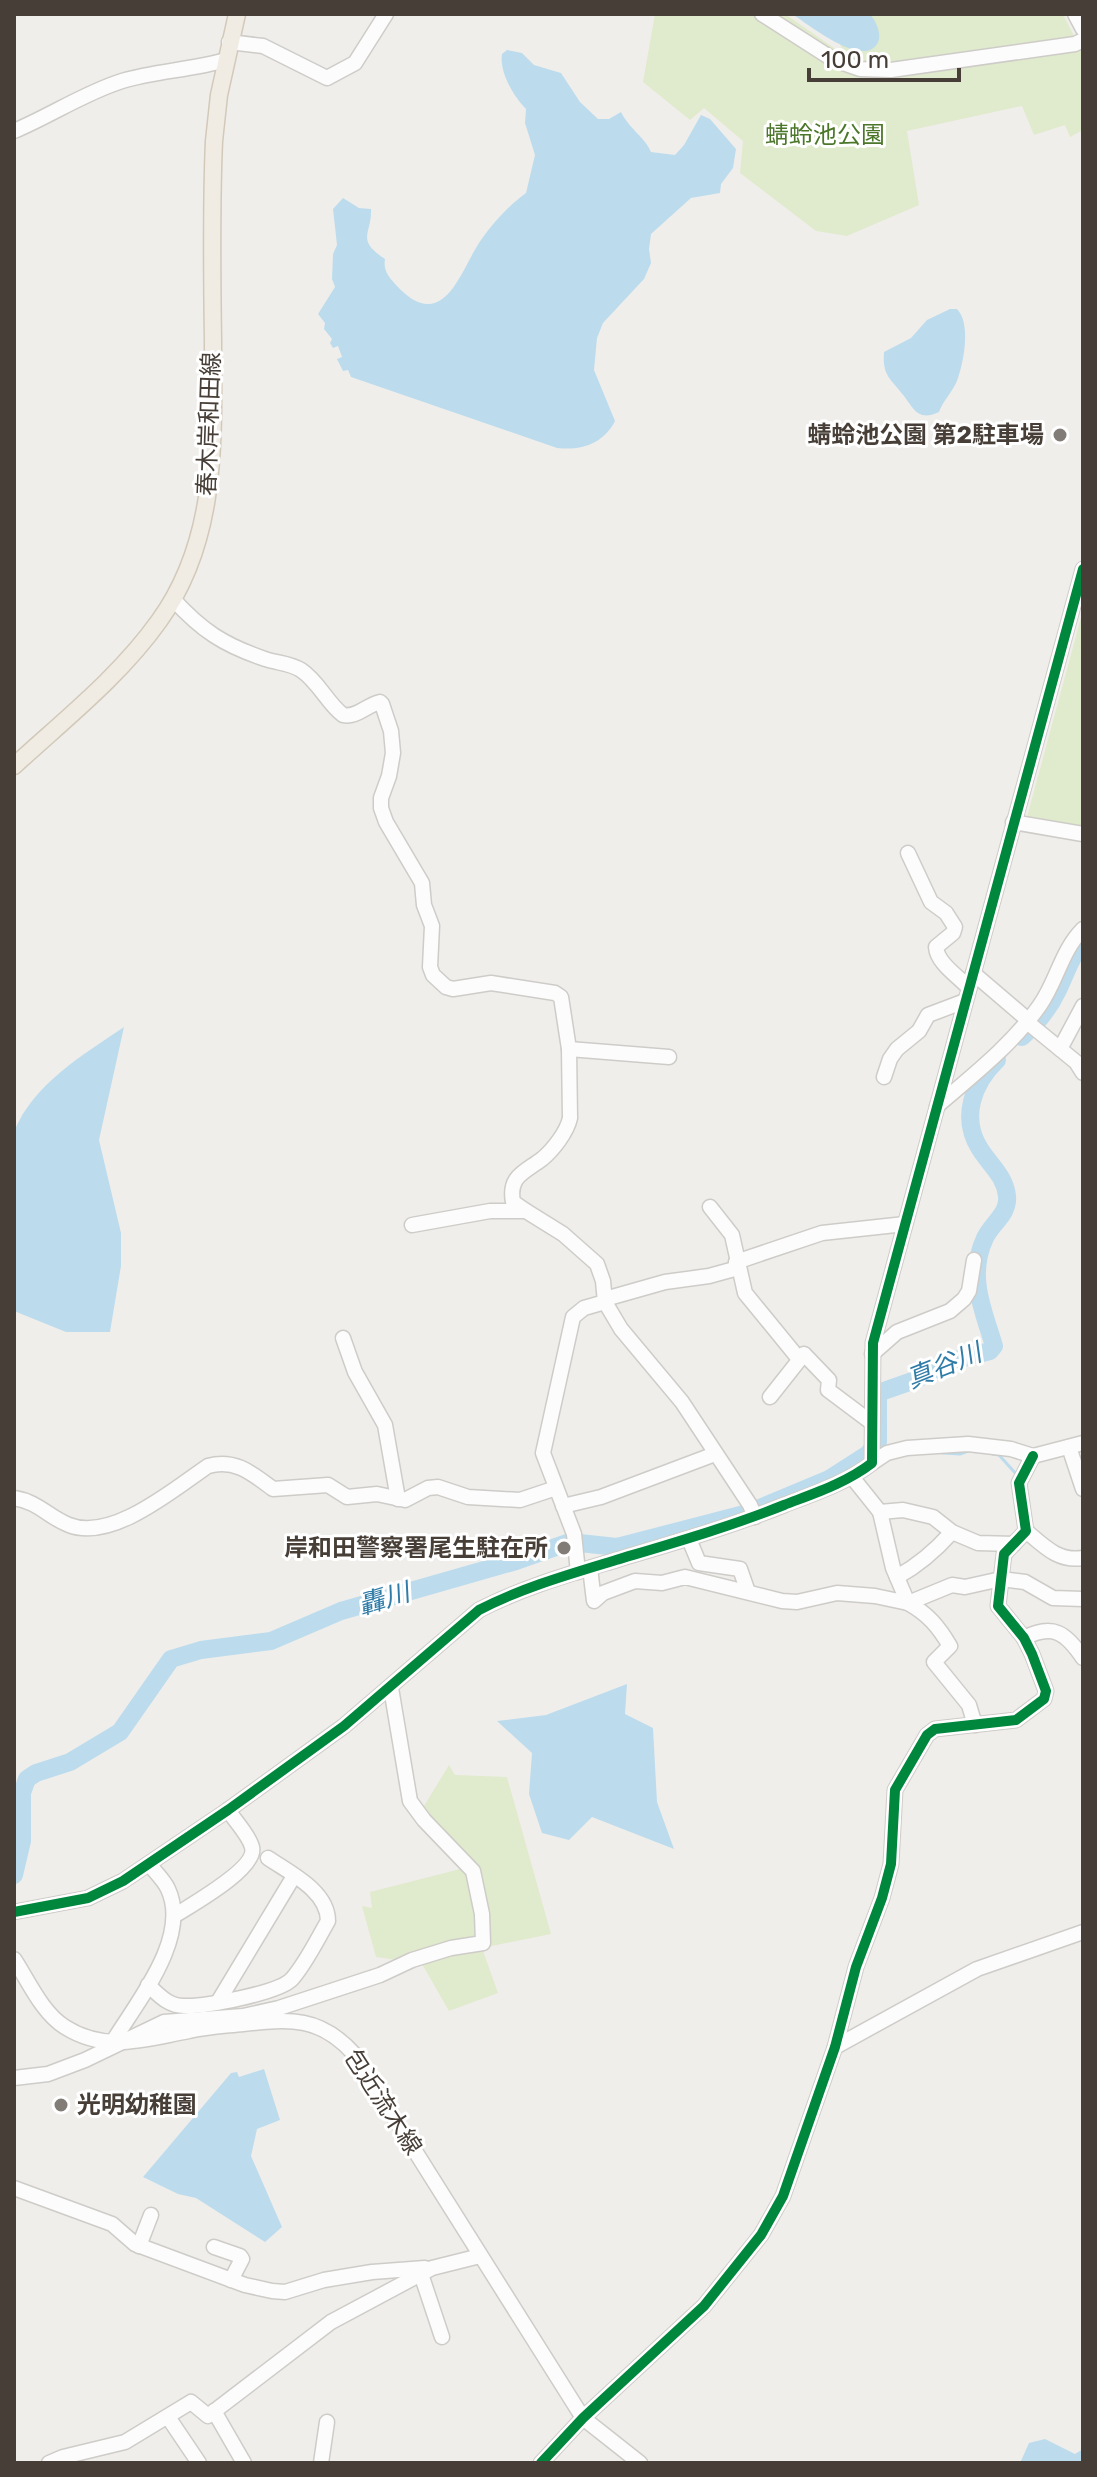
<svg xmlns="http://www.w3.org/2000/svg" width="1097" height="2477" font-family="Rubik,'Noto Sans JP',sans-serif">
<rect width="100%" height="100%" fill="#f0eeeb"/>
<g fill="#e0eacc">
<polygon points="655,14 785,14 847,57 840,45 860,14 1063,14 1083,54 1083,130 1070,137 1065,125 1034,135 1022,106 907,131 919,205 847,236 816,231 740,173 743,141 704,108 690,120 643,82"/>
<polygon points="1083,610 1083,831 1031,822 1027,817"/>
<polygon points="449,1765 455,1775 507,1777 551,1934 482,1948 498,1993 449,2011 422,1964 376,1957 362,1906 372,1908 370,1892 468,1867 424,1806"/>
</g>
<g fill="#bcdced">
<path d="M792,14H870C876,21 883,36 877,44C862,68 808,24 792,14Z"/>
<path d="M507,50L522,53L534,65L561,73L580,102L598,119H609L621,112C630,130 645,137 651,152L675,155L684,145L701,115L710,119L736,149L733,168L721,184L720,193L691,198L651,234L649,249L651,263L644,279L603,323L597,338L594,370L615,421C604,443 582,451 557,448L351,377L348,370L343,371L337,359L342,357L338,346L333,348L330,343L332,339L324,329L325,323L318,314L335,287L332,279L333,254L337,245L333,209L343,198L359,208L371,209C372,235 355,239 385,259C383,271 389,277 397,286C443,335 460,272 479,243C491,225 508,206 526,193L535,155L525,123L526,109C514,97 499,72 502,54Z"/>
<path d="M950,309H957C971,323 964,361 958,378C954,391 943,400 939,412C918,422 914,409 904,396C891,379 882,376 884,352L911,338L927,320Z"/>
<path d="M124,1027L99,1140L121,1233V1266L110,1332H66L14,1311V1132C33,1084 83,1055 124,1027Z"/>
<polygon points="627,1684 625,1714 653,1728 657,1802 674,1849 592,1817 569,1840 542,1833 529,1794 532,1753 497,1721 546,1715"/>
<polygon points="264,2069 280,2120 257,2129 251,2156 282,2227 265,2242 196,2198 178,2194 143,2177 231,2073 237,2072 239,2077"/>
<polygon points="1045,2439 1075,2454 1083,2449 1083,2463 1020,2463 1029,2443"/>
</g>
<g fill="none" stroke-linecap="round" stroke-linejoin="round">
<g stroke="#bcdced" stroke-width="3">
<polyline points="943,1453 960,1454 971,1450"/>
<polyline points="993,1454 999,1455 1017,1475"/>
</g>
<g stroke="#bcdced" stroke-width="18">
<path d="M1022,1037C1036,1024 1049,1009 1057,992C1066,974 1071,956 1083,941"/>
<path d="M14,1875L22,1841V1793L27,1779L36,1773L70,1762L120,1732L171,1659L201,1650L271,1641L341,1611L516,1561L570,1542L617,1547L748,1513L829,1479L868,1454L878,1442V1393L915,1380L952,1361L990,1351L994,1346C983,1309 967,1276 985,1238C992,1223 1009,1214 1007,1196C1005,1176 990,1165 980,1149C960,1118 973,1083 997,1060"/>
</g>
<defs>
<g id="minor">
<polyline points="762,14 834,60 860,69 891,70 1075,44 1083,40"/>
<polyline points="1075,14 1083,29"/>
<polyline points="229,42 263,46 327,78 355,63 386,14"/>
<path d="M14,131C50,116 84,93 122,81C155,71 191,70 226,60"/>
<path d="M173,599C202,631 224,645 265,659C277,663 290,663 301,670C319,682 327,703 343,715C356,718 367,705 380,702L382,704L391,731L393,753L389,776L381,798V808L386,822L422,883L424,905L432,926L430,967L433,975L446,987L453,989L491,983L555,993L561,997L569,1049L570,1118C567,1132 553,1150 542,1159C525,1172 508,1176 513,1202L526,1211"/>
<polyline points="1013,822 1083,834"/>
<path d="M908,853L931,902L946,913L955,927L953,933L936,947C937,963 958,976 969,988"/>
<polyline points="973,973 1028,1020"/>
<polyline points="1027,1022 1076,1062 1083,1073"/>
<polyline points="569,1049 669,1057"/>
<polyline points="1060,1049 1083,1006"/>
<polyline points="884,1077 890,1059 897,1049 919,1031 928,1015 965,1001"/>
<path d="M937,1106C972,1076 1013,1044 1040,1005C1057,981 1061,951 1083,929"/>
<polyline points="710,1207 732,1235 745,1293 799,1359"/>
<polyline points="412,1225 490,1211 526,1211 563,1234 597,1264 603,1281 605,1302 621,1329 682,1402 750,1505 755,1517"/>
<polyline points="736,1262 822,1233 905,1224"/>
<polyline points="605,1299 665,1282 709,1276 738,1268"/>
<polyline points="343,1338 355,1372 385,1425 398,1499"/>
<polyline points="872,1354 897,1332 950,1311 964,1299 969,1291 974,1260"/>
<polyline points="770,1397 804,1354 829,1380 828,1390 872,1423"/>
<polyline points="1069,1447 1083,1489"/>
<polyline points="872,1463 887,1453 907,1448 968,1444 1011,1449 1033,1456 1083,1443"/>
<path d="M852,1477L880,1512L893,1568L908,1603C928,1614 938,1626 950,1646L934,1662L969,1705L975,1725"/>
<path d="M14,1498C39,1502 48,1517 69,1525C112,1542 174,1489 208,1466C235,1458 253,1474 273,1489L328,1485L347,1497L377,1494L405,1500L428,1488L438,1487L468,1497L520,1500L556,1488"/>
<polyline points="563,1506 601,1497 715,1454"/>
<polyline points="880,1512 903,1510 933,1517 952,1532 978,1543 1014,1544"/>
<path d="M1026,1531C1044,1546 1058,1562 1083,1558"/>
<polyline points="689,1539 699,1563 740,1569 748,1592"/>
<polyline points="590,1568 594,1601 603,1593 635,1581 662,1583 685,1577 782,1601 797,1602 837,1593 875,1596 908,1603 952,1585 965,1587 1001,1579 1025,1582 1053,1598 1083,1599"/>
<polyline points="578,1572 574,1534 543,1453 573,1317 584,1308 605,1302"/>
<path d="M897,1577C919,1565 935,1551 952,1532"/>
<path d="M1024,1638C1053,1623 1066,1633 1083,1658"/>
<path d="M14,1912L88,1898L123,1881L228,1810L344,1726L479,1610C521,1588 570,1574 616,1560C673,1543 729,1527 784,1505C815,1493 846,1483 872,1463L873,1343L1083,569"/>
<path d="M174,1916C191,1905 258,1868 252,1847C249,1835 235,1821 228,1810"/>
<path d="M14,1959C28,1980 42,2013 65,2027C106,2053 145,2039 189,2031C206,2027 225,2026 243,2024C290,2019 320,2016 354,2054L583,2418L640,2463"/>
<path d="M148,1985C159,1995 168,2006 184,2006C204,2007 279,1993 292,1979C306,1963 317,1940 328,1921C328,1891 290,1873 268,1858"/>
<polyline points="218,2002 294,1876"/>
<path d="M112,2043C136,2003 191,1938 168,1889C164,1880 155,1872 149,1864"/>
<polyline points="835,2047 977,1969 1083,1932"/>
<polyline points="14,2078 48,2074 85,2060 164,2022 243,2016 279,2008 380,1975 412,1960 451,1948 483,1943 482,1914 473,1871 424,1820 410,1801 391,1688"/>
<polyline points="14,2188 112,2224 135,2244 245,2285 272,2291 285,2292 324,2280 372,2272 425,2268"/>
<polyline points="139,2246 151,2215"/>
<polyline points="214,2247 240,2256 242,2259 231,2280"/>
<polyline points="421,2274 442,2337"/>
<polyline points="214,2411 244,2463"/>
<polyline points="168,2417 199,2463"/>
<polyline points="49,2463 63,2457 125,2442 191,2402 208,2416 331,2322 432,2268 480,2256"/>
<polyline points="321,2463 327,2422"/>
<polyline points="541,2463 583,2418 704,2306 761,2235 783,2196 835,2047 856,1967 882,1898 891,1864 895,1790 927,1735 935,1729 1016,1720 1044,1699 1046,1691 1032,1654 1024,1638 998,1606 1004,1554 1026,1531 1019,1483 1033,1456"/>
</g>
<path id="major" d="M14,766C64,720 120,676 159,621C219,538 213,438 213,341C212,274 211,208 214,141L219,95L237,14"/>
</defs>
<use href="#minor" stroke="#ceccc8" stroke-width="17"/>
<use href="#major" stroke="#d2c9b9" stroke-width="19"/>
<use href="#minor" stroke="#fdfcfc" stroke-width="14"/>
<use href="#major" stroke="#f0ece4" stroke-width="16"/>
<defs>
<g id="cycleway">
<path d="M14,1912L88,1898L123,1881L228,1810L344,1726L479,1610C521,1588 570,1574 616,1560C673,1543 729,1527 784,1505C815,1493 846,1483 872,1463L873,1343L1083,569"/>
<polyline points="541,2463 583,2418 704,2306 761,2235 783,2196 835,2047 856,1967 882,1898 891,1864 895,1790 927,1735 935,1729 1016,1720 1044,1699 1046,1691 1032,1654 1024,1638 998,1606 1004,1554 1026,1531 1019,1483 1033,1456"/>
</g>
</defs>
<use href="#cycleway" stroke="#fff" stroke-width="15"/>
<use href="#cycleway" stroke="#00873e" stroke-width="10"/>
</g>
<g fill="#827c76" stroke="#fff" stroke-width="3">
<circle cx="1060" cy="435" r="8"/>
<circle cx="564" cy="1548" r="8"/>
<circle cx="61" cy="2105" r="8"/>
</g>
<g text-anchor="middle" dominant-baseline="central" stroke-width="6" stroke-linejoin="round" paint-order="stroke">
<g font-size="24" fill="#4c772b" stroke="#fff">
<text x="825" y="135">蜻蛉池公園</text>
</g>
<g font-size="24" fill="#473f37" stroke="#fff">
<text transform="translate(209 424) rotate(-88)">春木岸和田線</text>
<text transform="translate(383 2102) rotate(57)">包近流木線</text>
</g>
<g font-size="24" font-weight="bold" fill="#473f37" stroke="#fff" text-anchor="end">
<text x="1044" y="435">蜻蛉池公園 第2駐車場</text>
<text x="548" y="1548">岸和田警察署尾生駐在所</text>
<text x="77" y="2105" text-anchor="start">光明幼稚園</text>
</g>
<g font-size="26" font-style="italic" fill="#307ca8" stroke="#fff">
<text transform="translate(944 1366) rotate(-22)">真谷川</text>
<text transform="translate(384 1599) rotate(-17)">轟川</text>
</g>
</g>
<rect width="1097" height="2477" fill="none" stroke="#473f37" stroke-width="32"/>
<path d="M809 68v12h150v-12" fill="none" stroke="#473f37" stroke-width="4"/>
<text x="821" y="68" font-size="24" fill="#473f37" stroke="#ffffff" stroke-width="6" paint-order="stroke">100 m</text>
</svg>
